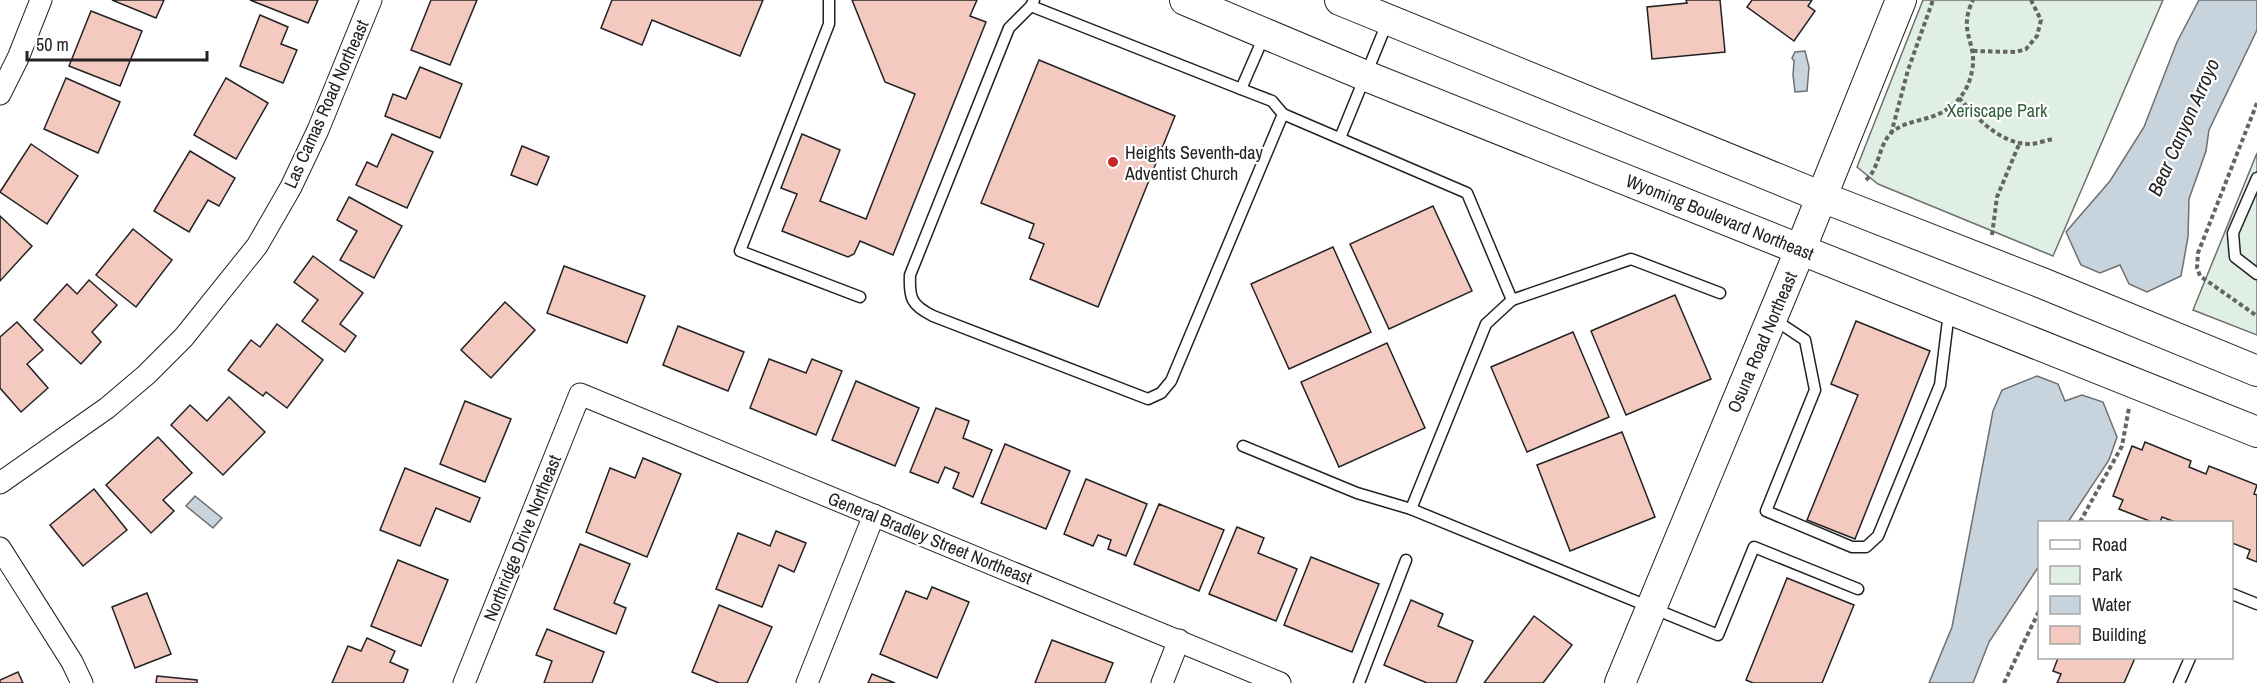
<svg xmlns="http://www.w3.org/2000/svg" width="2257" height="683" font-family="'Archivo Narrow',sans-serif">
<rect width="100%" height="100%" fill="#fff"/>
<g fill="#e0efe3" stroke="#6f6f6f" stroke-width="1.5">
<polygon points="1923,0 2163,0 2053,256 1878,184 1857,167"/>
<polygon points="2257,153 2257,335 2193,310"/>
</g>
<g fill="#c7d3dd" stroke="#6f6f6f" stroke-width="1.5">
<polygon points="2199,0 2257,0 2257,30 2209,130 2206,151 2189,199 2188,237 2181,276 2147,292 2129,284 2120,265 2100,273 2081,265 2066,232 2110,181 2144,127 2177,42"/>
<polygon points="1805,51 1809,67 1807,91 1795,92 1793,75 1794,61 1792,58 1795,52"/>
<polygon points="2037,376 2058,384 2065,401 2082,395 2103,402 2117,437 2109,460 2068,522 2040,522 2039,566 1989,642 1973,683 1929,683 1952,627 1993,411 2002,390"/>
<polygon points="195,496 222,518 213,528 186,506"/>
</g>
<g fill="#f3c9c0" stroke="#222" stroke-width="1.5">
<polygon points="112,0 164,0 156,18"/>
<polygon points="250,0 318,0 308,23"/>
<polygon points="431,0 477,0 450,65 411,50"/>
<polygon points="612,0 763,0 740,56 652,20 642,45 601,28"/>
<polygon points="852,0 977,0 970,16 986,22 893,255 860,241 854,254 848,257 782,231 797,194 781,188 802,134 840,150 820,201 866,219 915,94 885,82"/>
<polygon points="1686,0 1720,0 1725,52 1652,59 1647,7 1687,3"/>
<polygon points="1752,0 1812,0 1808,6 1815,11 1794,41 1747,7"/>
<polygon points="91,11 142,31 120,86 69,66"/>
<polygon points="260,15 288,27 281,44 297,50 283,83 240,66"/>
<polygon points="1039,60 1175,116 1098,307 1030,279 1044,244 1029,238 1034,224 981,203"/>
<polygon points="420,67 462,84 440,138 385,116 393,94 406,99"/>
<polygon points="66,78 120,102 98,153 44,129"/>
<polygon points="226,78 268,103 236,159 194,135"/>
<polygon points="392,134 433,152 407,208 356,185 367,162 377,167"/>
<polygon points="31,144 78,176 47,224 0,192"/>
<polygon points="522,146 549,157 537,185 511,175"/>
<polygon points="190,151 235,178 219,206 208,200 189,232 154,211"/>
<polygon points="349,197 402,226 374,278 340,260 357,231 337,220"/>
<polygon points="1433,206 1472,291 1389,329 1350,244"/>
<polygon points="0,216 32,246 0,281"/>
<polygon points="133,229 172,260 136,307 96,275"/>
<polygon points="1333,247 1371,332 1289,369 1251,284"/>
<polygon points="313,256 363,293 340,324 356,336 345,352 302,321 318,300 294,282"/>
<polygon points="564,266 645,296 627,343 547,313"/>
<polygon points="89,280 117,305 92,332 101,342 81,364 34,320 67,284 77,294"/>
<polygon points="1675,295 1711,379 1626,415 1591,331"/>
<polygon points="505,302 535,330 491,378 461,350"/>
<polygon points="1856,321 1930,351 1855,539 1807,520 1858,395 1831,384"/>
<polygon points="17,322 43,350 27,364 48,388 21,412 0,388 0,337"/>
<polygon points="277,324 323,360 287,408 266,392 263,396 228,370 251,340 260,347"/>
<polygon points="678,326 744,352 728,391 663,365"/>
<polygon points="1573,332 1609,417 1527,452 1491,367"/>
<polygon points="1387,343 1425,428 1339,467 1301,382"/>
<polygon points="769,359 806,373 812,359 842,371 816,435 750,408"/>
<polygon points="856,381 919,408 895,466 832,440"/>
<polygon points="229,397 265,432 223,475 171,425 190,405 207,421"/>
<polygon points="465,401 511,419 485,482 440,464"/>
<polygon points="936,408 969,421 963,438 992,450 973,497 953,488 959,473 945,467 938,483 910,472"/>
<polygon points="1622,432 1655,517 1570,551 1537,465"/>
<polygon points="158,437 192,473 163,500 174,511 151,533 106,485"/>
<polygon points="2145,442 2191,461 2189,467 2206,474 2209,466 2257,485 2254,494 2257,495 2257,562 2247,558 2250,550 2232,543 2232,522 2175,522 2162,517 2160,522 2152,522 2119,509 2123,500 2113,496 2132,446 2142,450"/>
<polygon points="1005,444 1070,471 1046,529 981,503"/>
<polygon points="643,458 681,474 647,557 586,532 610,468 635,478"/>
<polygon points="405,468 480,498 470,522 436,508 420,546 380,530"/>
<polygon points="1086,479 1147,504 1126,556 1108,549 1111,540 1098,535 1093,546 1064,534"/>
<polygon points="94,489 127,530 83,566 50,525"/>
<polygon points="1159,504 1224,530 1199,591 1134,564"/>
<polygon points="1237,527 1264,538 1258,553 1297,569 1276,621 1209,594"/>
<polygon points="776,531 806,543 794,572 779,565 762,607 716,589 738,533 770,546"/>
<polygon points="580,544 630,564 614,603 626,608 616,634 554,609"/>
<polygon points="1311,557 1379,584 1352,652 1284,625"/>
<polygon points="398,560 448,580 421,646 371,626"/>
<polygon points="1787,578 1854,605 1822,683 1753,683 1746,680"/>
<polygon points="932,587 969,602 937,678 880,654 906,591 927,599"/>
<polygon points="147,593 171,654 135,668 112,607"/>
<polygon points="1411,600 1443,614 1438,626 1473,641 1456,683 1427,683 1384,665"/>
<polygon points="719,605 772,627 747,683 719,683 692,672"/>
<polygon points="1534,616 1572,645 1543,683 1484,683"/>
<polygon points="547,629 604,652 592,683 544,683 552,661 536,655"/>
<polygon points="367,638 395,651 390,662 408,670 403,683 332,683 348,646 361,651"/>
<polygon points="1052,640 1113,663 1105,683 1035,683"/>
<polygon points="2058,658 2135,658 2124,683 2057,683 2061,674 2053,671"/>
<polygon points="18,672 23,683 0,683 0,680"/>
<polygon points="872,674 895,683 868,683"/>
<polygon points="157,676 197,680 197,683 156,683"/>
</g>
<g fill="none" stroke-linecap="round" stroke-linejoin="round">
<defs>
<g id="lane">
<polyline points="829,0 829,24 740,251 860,297"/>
<path d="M1034,0L1031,6L1009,28L910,275C909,298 911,305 933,316L1148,399L1161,393L1171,381L1283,114L1272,101L1241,89L1265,34"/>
<polyline points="1031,6 1241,89"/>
<polyline points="1283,114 1467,193 1512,300 1486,324 1411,509 1718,635 1754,547 1858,589"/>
<polyline points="1340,138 1387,23"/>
<polyline points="2257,178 2233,233 2235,257 2257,274"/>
<polyline points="1512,300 1631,259 1720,293"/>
<polyline points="1775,320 1805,340 1815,390 1766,511 1852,547 1866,547 1878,536 1940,385 1949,312"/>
<polyline points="1243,446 1357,493 1411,509"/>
<polyline points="2232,594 2257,604"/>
<polyline points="1359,683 1406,560"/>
<polyline points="2179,683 2190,658"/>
</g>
<g id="street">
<polyline points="0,94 18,58 41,0"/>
<polyline points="0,483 107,408 146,375 184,337 257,246 291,187 318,130 371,0"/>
<polyline points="0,548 72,662 82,683"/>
<polyline points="464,683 580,394 1280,683"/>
<polyline points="807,683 874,515"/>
<polyline points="1162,683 1179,640"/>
</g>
<g id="secondary">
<polyline points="1185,0 1366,76 2257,432"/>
<polyline points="1340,0 1822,197 2042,283 2257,371"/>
<polyline points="1620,683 1801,248 1901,0"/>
</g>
</defs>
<use href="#lane" stroke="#222" stroke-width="13"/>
<use href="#street" stroke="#222" stroke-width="23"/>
<use href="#secondary" stroke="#222" stroke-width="32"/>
<g stroke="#646464" stroke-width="4" stroke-dasharray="4.5 3" stroke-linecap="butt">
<polyline points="1973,51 2016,52 2026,49 2037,36 2041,20 2031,0"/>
<path d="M1959,98C1977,118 2000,144 2030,144C2037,144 2046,140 2053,139"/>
<polyline points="2257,103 2198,253 2197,268 2200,276 2257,316"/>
<polyline points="1891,134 1908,70 1933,0"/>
<path d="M1866,180C1880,168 1878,145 1892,132C1903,123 1918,121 1931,117C1952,110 1968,94 1972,71C1978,42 1957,33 1973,0"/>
<polyline points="1992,235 1997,197 2020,142"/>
<polyline points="2080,522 2122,446 2129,408"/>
<polyline points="2004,683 2040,609"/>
</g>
<use href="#lane" stroke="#fff" stroke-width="10"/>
<use href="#street" stroke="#fff" stroke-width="21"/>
<use href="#secondary" stroke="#fff" stroke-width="30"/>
</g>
<circle fill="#c62828" stroke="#fff" stroke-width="2" cx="1113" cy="162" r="6"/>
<g text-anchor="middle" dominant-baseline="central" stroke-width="4.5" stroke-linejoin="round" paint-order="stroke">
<g font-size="18" fill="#222" stroke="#fff">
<text transform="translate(326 104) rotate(-66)">Las Camas Road Northeast</text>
<text transform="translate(1720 217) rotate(22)">Wyoming Boulevard Northeast</text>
<text transform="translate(1762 342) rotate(-67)">Osuna Road Northeast</text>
<text transform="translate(522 538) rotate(-68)">Northridge Drive Northeast</text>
<text transform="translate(930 538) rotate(22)">General Bradley Street Northeast</text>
</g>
<g font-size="18" fill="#2f5e38" stroke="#fff">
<text x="1997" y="110">Xeriscape Park</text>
</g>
<g font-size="18" fill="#222" stroke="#fff" text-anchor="start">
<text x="1125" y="152">Heights Seventh-day<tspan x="1125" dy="21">Adventist Church</tspan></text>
</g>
<g font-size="20" font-style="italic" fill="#222" stroke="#fff">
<text transform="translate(2183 127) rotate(-66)">Bear Canyon Arroyo</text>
</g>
</g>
<rect x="2038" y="521" width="195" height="138" fill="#ffffff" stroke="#a7a7a7" stroke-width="1.5"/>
<rect x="2050" y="540" width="30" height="9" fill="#ffffff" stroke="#a7a7a7" stroke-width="1.5"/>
<text x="2092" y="551" font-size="18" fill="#222222">Road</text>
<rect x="2050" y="566" width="30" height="18" fill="#e0efe3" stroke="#a7a7a7" stroke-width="1.5"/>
<text x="2092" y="581" font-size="18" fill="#222222">Park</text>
<rect x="2050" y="596" width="30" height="18" fill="#c7d3dd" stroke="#a7a7a7" stroke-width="1.5"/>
<text x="2092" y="611" font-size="18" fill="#222222">Water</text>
<rect x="2050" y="626" width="30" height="18" fill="#f3c9c0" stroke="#a7a7a7" stroke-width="1.5"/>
<text x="2092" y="641" font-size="18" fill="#222222">Building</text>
<path d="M27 51v9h180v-9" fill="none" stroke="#222222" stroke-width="3"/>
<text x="36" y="51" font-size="18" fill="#222222" stroke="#ffffff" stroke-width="4.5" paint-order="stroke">50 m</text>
</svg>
